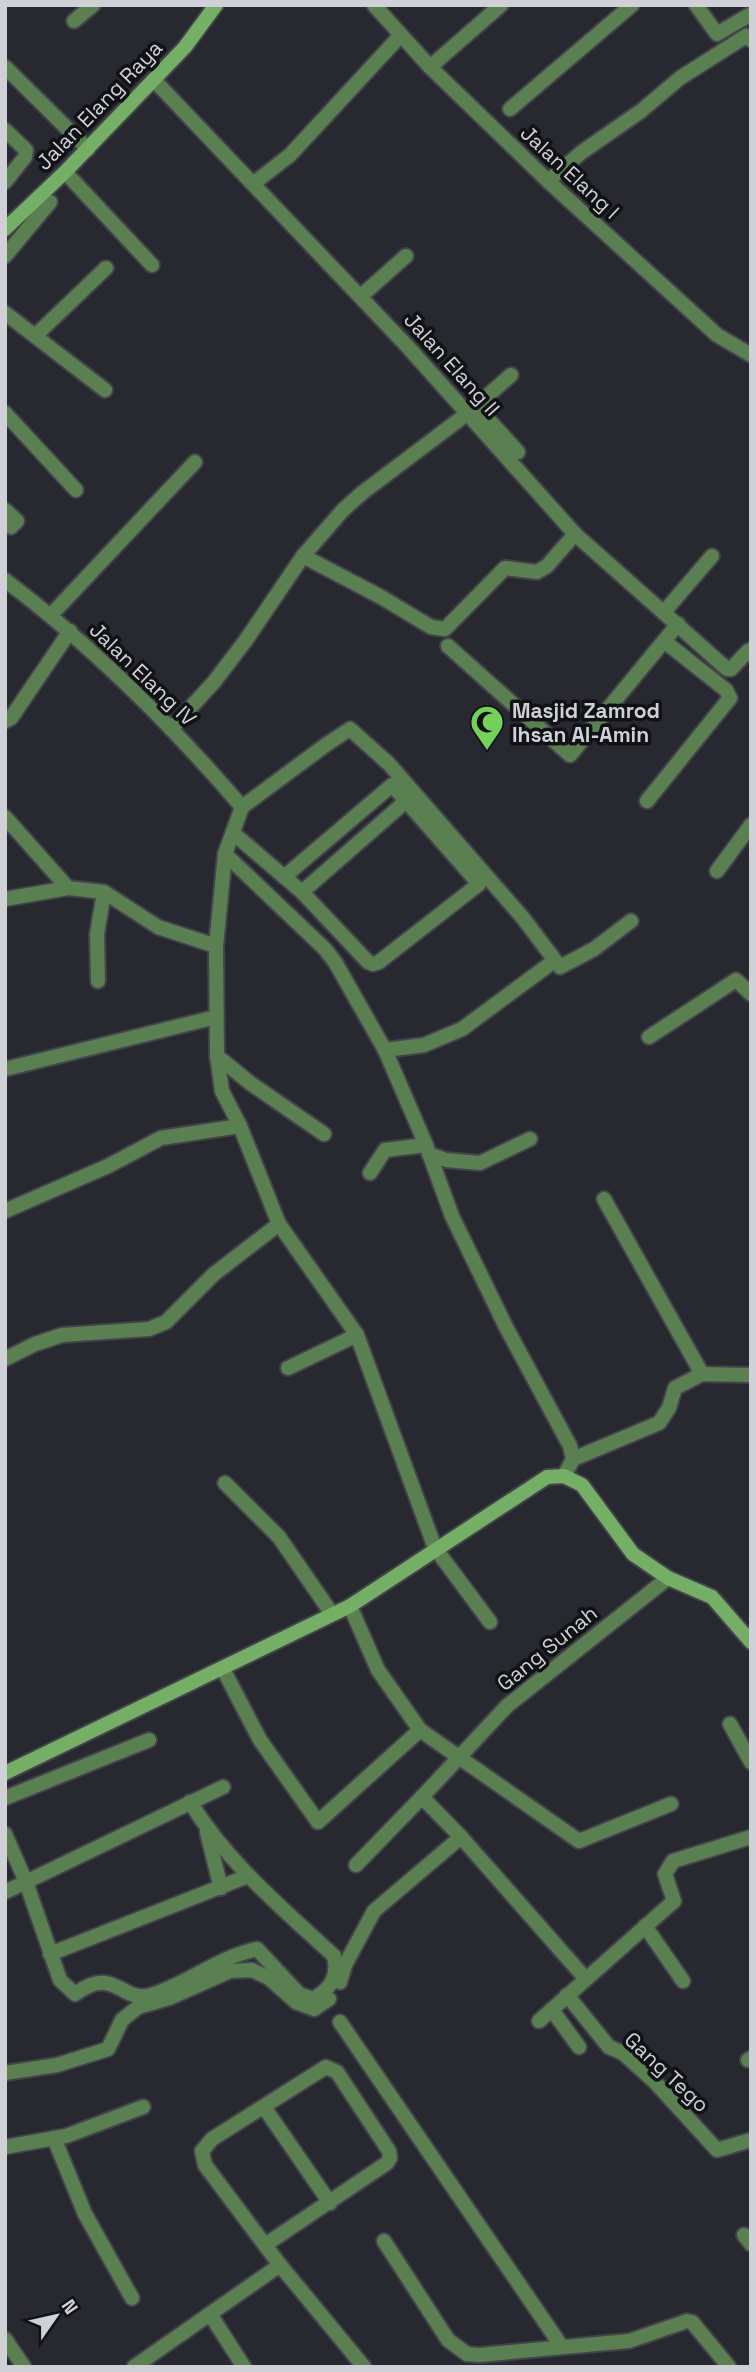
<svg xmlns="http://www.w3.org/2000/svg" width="756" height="2372" font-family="'Space Grotesk',sans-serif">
<rect width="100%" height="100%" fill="#282930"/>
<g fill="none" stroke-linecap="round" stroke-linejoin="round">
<defs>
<g id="street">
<polyline points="374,5 430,67 548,181 717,335 751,355"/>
<polyline points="696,5 717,34 751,14"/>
<polyline points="74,21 93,5"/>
<polyline points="5,67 88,149"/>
<polyline points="430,67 501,5"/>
<polyline points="154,80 407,346 575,534 727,669 731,669 748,651 751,650"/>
<polyline points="510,109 632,5"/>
<polyline points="5,130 26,150 25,157 5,182"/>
<polyline points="65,172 152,265"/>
<polyline points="548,181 582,152 641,111 680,78 746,36 751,40"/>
<polyline points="254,183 290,155 401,35"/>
<polyline points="5,256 50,202"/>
<polyline points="361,296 406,256"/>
<polyline points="5,313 105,390"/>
<polyline points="36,335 106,268"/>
<polyline points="476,406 518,452"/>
<polyline points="5,413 76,490"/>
<polyline points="5,510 17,521 11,527 5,523"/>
<polyline points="303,556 381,597 431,627 445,629 505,568 537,572 547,566 575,534"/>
<path d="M5,580C92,646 171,724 242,807"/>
<polyline points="664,612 712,556"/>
<polyline points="51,615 195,462"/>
<polyline points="448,646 570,755 678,624"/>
<polyline points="5,721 11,718 70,631"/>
<polyline points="171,729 214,682 246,640 303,556 343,510 362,493 468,413 511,375"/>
<polyline points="647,801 730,698 726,690 664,641"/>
<polyline points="242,807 225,854 216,946 217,1056 222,1091 240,1126 279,1224 357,1335 435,1548 490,1622"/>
<polyline points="242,807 327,744 350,729 389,764 523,918 560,967 594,949 631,921"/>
<polyline points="5,817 68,888 104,892 158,927 216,946"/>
<polyline points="233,833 302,892 368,962 373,964 379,962 479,884 392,785 284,877"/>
<polyline points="225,854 325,949 335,962 385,1050 426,1145 452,1216 506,1327 570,1446 573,1459 564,1476"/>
<polyline points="717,871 751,825"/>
<polyline points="302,892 405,802"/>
<polyline points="5,899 68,888"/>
<polyline points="98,981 97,934 104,892"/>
<polyline points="649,1037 736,980 751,994"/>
<polyline points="385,1050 424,1045 462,1029 554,961"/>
<polyline points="217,1056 250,1083 324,1134"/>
<polyline points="5,1069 216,1017"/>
<polyline points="429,1154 446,1160 480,1163 530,1139"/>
<polyline points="370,1173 385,1150 426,1145"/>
<polyline points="604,1199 702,1374"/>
<polyline points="5,1211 108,1166 161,1138 240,1126"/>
<polyline points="5,1359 35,1344 62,1335 149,1329 166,1322 214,1274 279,1224"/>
<polyline points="288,1368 357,1335"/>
<polyline points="573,1459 659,1423 669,1408 675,1388 702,1374 751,1375"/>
<polyline points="225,1483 279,1537 332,1614"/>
<polyline points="350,1606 378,1670 420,1730 579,1841 671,1804"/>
<polyline points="223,1669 260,1740 318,1822 420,1730"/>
<polyline points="730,1724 751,1762"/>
<polyline points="422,1797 507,1706 668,1578"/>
<polyline points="5,1798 149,1740"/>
<polyline points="207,1832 221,1888"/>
<path d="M5,1834L26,1882L60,1980L75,1994C115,1964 121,2004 151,1995C188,1984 218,1957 257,1949L299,1994L313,1999C331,1989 339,1976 334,1956C282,1908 227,1862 190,1802"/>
<polyline points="356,1865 422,1797 461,1837 585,1978"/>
<polyline points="5,1892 223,1787"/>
<polyline points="645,1926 683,1981"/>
<polyline points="50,1954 248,1876"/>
<polyline points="340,1982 345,1965 374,1911 461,1837"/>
<polyline points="567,1995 609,2047 623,2053 655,2082 717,2150 751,2140"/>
<polyline points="552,2010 579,2047"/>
<polyline points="539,2021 674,1901 665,1874 673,1861 751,1837"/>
<polyline points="340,2022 562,2347"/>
<polyline points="748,2060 751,2058"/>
<polyline points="5,2073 57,2065 108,2049 122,2020 138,2007 169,1998 230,1971 252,1970 269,1978 296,2002 314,2009 329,1999"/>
<polyline points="264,2107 330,2203"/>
<polyline points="54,2138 85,2214 132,2298"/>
<polyline points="5,2147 66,2136 143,2107"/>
<polyline points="744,2235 751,2244"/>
<polyline points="384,2241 448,2340 467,2354 479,2355 629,2341 687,2321 692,2322 729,2367"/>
<polyline points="265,2245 387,2163 390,2158 389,2151 337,2072 326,2067 212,2139 202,2151 205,2165 280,2265"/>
<polyline points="210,2314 244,2367"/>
<polyline points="5,2339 24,2367"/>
<polyline points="134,2367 280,2265 364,2367"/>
</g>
<g id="secondary">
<polyline points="5,229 65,172 185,47 216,5"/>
<polyline points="5,1773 350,1606 547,1477 564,1476 582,1485 633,1554 668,1578 712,1597 751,1642"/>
</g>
</defs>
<use href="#street" stroke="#43444b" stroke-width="18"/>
<use href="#secondary" stroke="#43444b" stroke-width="18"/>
<use href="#street" stroke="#5a7f51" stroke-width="14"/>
<use href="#secondary" stroke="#74af65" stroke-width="14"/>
</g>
<defs>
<symbol id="mosque-pin" viewBox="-11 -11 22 30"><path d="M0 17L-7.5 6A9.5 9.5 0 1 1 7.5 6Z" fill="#74d25b" stroke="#111215"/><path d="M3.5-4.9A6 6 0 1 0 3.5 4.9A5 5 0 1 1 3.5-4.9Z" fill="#111"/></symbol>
</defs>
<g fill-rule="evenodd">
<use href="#mosque-pin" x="468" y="703" width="38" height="52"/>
</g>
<g text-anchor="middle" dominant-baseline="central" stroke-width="7" stroke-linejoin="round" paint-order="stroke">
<g font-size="21" fill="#d0d1d6" stroke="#111215">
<text transform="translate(99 105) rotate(-46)">Jalan Elang Raya</text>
<text transform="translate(570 172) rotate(43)">Jalan Elang I</text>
<text transform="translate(452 364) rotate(48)">Jalan Elang II</text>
<text transform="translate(143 674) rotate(44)">Jalan Elang IV</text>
<text transform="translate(547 1648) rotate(-39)">Gang Sunah</text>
<text transform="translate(667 2072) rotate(43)">Gang Tego</text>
</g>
<g font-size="21" font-weight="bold" fill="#d0d1d6" stroke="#111215" text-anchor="start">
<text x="512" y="710">Masjid Zamrod<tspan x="512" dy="24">Ihsan Al-Amin</tspan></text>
</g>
</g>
<rect width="756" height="2372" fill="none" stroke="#d0d1d6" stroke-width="14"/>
<g transform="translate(56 2316) rotate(56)" stroke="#111215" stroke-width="5" paint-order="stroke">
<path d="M0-5L12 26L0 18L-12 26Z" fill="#d0d1d6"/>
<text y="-10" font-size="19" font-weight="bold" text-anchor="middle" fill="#d0d1d6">N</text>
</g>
</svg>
